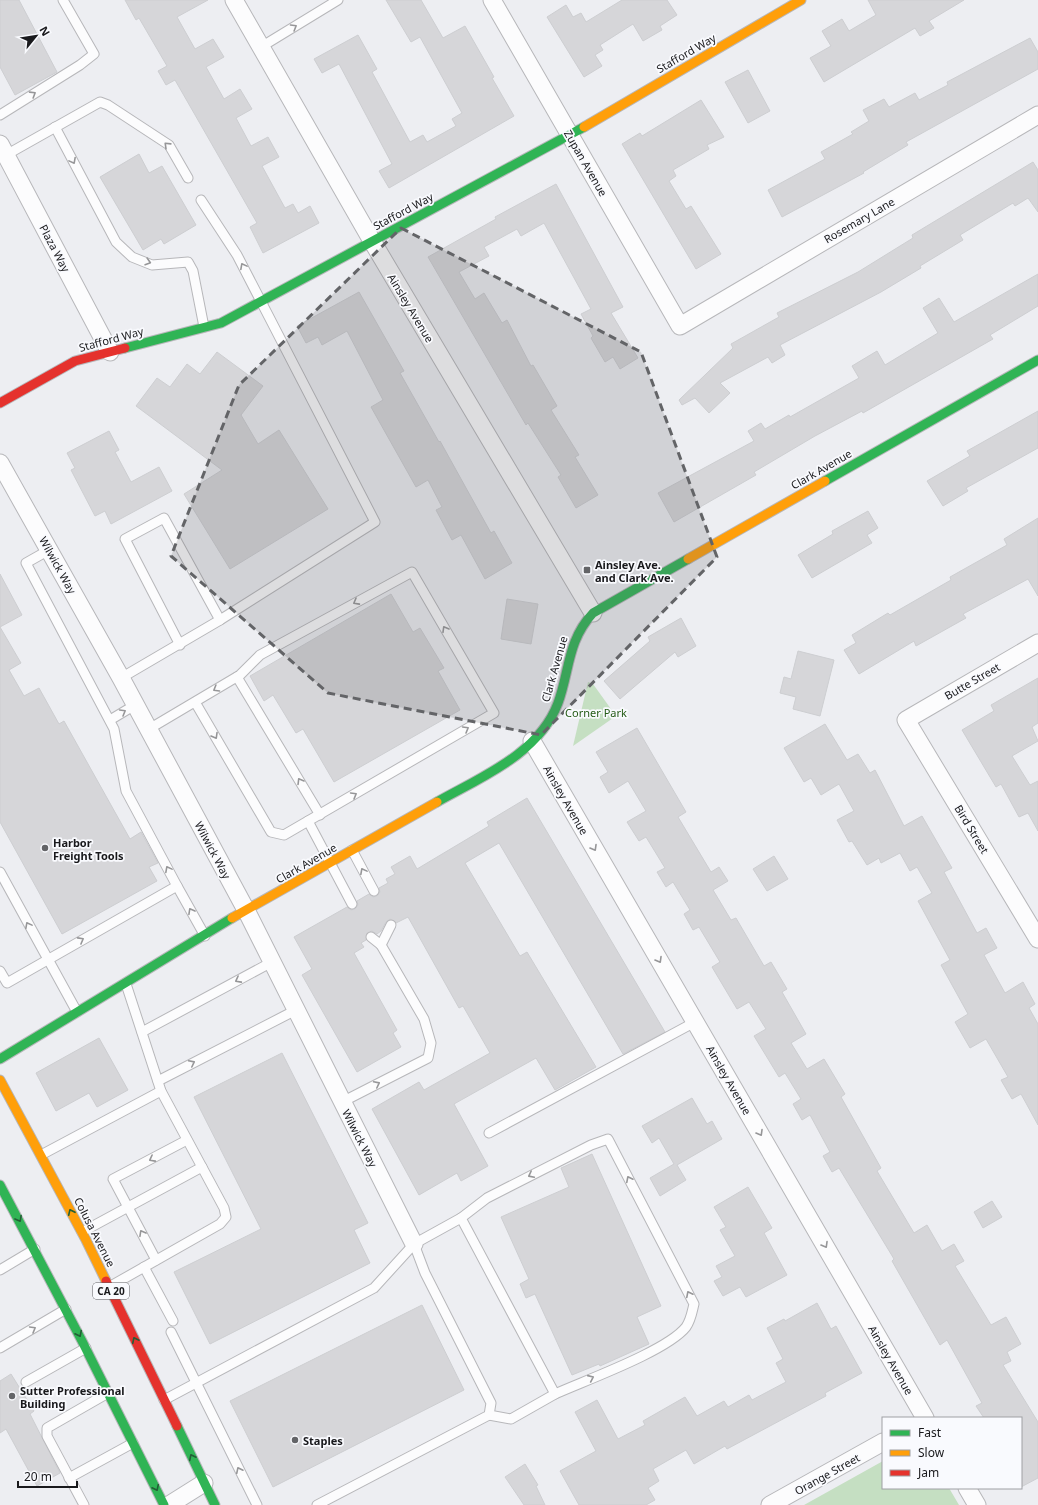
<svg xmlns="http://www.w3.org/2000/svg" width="1038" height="1505" font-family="'Noto Sans',sans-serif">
<rect width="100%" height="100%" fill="#edeef2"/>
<g fill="#c5dfc2">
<polygon points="588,682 593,684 616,716 573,746"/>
<polygon points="883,1461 883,1488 949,1488 959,1505 804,1505"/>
</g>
<g fill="#d6d6d9" stroke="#cdced1">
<polygon points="0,0 19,0 57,72 15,95 0,67"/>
<polygon points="125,0 208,0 177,17 195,49 213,39 224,57 206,67 224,99 240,89 252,109 236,118 251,146 268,137 279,157 262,166 285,208 293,204 298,213 310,206 319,223 263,253 250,227 257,223 175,80 166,85 158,71 167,66 139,18 136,20"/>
<polygon points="386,0 421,0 443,38 465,26 494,77 492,78 514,116 389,188 379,171 392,164 339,64 322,73 314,59 358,35 377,69 372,72 410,142 423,135 427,142 456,126 452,119 462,113 420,37 411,42"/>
<polygon points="622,0 667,0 677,15 660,26 662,30 643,41 633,24 600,45 603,50 595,55 602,66 584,77 547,17 566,5 573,17 581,13 586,22"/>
<polygon points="868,0 964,0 929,21 934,28 920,36 915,28 824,82 810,58 831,46 822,31 842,19 849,31 876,15"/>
<polygon points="1030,38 1038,52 1038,69 906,142 908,145 863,172 864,173 782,217 768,190 825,159 821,152 853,134 851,132 869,121 863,110 884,99 889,107 915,93 919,100 948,85 947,82"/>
<polygon points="748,70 770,111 748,123 725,82"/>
<polygon points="701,100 724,137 707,145 709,149 673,170 676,176 669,181 686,209 691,206 721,254 696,269 622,144 640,133 642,136"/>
<polygon points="139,154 149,173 162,166 196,225 164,244 161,239 143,250 100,177"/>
<polygon points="1033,162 1038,170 1038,212 1028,198 1015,206 1013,203 960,235 963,240 920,266 921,268 881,292 780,345 785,355 772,363 768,357 720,383 730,393 709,413 695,398 682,405 679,400 733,348 731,344 779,317 777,313 858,272 913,238 912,235"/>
<polygon points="556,184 623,307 611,313 638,358 620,369 613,357 605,362 591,338 593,336 581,314 591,309 544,223 521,236 517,229 484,247 489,256 459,272 475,299 484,293 502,323 507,320 531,366 533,365 557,406 551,410 579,455 575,457 598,495 576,508 558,477 561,475 528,423 526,425 428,257 496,219 495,217"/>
<polygon points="1038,274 1038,306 990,335 993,339 863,413 862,411 815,436 754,472 756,475 674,522 658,493 754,441 748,431 761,423 765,429 789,415 790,417 859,378 852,366 877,351 885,365 938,333 923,308 939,298 954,322"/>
<polygon points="359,292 404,371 400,373 439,442 440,441 491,533 494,531 512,563 485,579 461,535 452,540 436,510 442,507 428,480 416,487 371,407 383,400 347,331 322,345 318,337 306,343 297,326"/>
<polygon points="217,352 263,386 241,415 258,444 279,430 328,509 230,569 184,494 222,470 136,406 157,378 170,387 187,364 200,374"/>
<polygon points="1038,411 1038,448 966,488 968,491 943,506 927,481 970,456 967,451"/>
<polygon points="109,431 119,450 115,452 131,482 159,467 172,491 111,524 105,511 95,516 71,470 75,468 67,453"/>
<polygon points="868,511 878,528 867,535 872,543 812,578 798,555 833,534 832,531"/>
<polygon points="1038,518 1038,596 1028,579 963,614 966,618 916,646 914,641 859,674 844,650 856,643 852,635 888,613 890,615 951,580 950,577 1007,545 1004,539"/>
<polygon points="0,574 22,615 0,627 21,663 9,670 24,696 39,688 59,724 64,721 130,839 141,832 158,863 149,867 157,881 62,934 0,822"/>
<polygon points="391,594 413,632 420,628 444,668 438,671 460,710 334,782 303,729 296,733 273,695 264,701 250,676"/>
<polygon points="507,599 538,604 531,644 501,639"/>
<polygon points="681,618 696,646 678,657 675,652 620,699 604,681 650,641 648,637"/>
<polygon points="798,651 834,660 820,716 793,709 796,697 780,693 784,677 791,679"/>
<polygon points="1038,678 1038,723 1032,727 1038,741 1012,756 1030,785 1038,781 1038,831 1028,813 1019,817 1001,784 996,787 962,730 994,711 991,705"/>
<polygon points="825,724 847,760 858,754 870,773 875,770 904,826 922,816 952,868 944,872 977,933 986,928 997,948 984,955 1005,993 1023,982 1035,1004 1029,1008 1038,1024 1038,1125 1021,1094 1012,1099 1001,1080 1008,1077 986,1039 970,1048 955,1022 968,1014 941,965 950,960 918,901 932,893 917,867 910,871 900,853 881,863 879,858 867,865 852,841 849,842 837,820 854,811 839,784 821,795 811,778 804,782 784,748"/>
<polygon points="637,728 686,812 678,817 711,872 719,867 728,881 713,890 731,920 736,918 764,966 771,962 787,989 782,992 806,1034 791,1043 807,1069 824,1059 845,1094 841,1097 881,1168 877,1171 914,1233 927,1225 942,1251 954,1244 964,1261 955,1266 991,1325 1006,1317 1021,1344 1007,1352 1011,1361 1003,1365 1038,1422 1038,1478 1021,1487 1021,1418 984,1418 976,1406 982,1403 947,1340 940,1345 892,1261 894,1259 839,1168 832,1172 823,1156 830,1152 810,1115 802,1120 793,1104 801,1099 785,1073 779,1077 754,1036 766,1029 749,1002 737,1009 712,967 720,962 699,927 693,930 684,914 690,910 673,882 666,887 657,872 665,868 646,837 639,841 627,822 646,811 628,781 609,793 600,777 608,772 596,752"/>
<polygon points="527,798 665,1032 623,1054 499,843 465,863 520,956 527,952 596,1067 555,1090 536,1058 454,1104 488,1166 461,1181 457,1173 419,1195 372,1109 419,1082 424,1090 490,1053 463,1006 459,1008 408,917 396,923 390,919 386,922 381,931 377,934 372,931 367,933 366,940 361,943 364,947 354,953 397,1030 393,1033 401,1047 357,1072 302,975 312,969 294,937 347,907 351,910 355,909 358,905 357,901 369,894 373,897 377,896 380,892 379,888 388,883 386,879 395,874 391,867 410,856 417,869 489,826 487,822"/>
<polygon points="774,856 788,879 767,891 753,869"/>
<polygon points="99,1038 128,1090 97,1107 89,1093 56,1111 36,1073"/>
<polygon points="282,1053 368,1223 354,1230 370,1263 210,1344 174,1272 261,1229 194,1097"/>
<polygon points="692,1098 707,1124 712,1121 722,1139 677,1165 686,1180 660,1196 650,1178 674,1164 659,1138 652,1143 642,1126"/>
<polygon points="592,1154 661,1306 637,1317 649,1344 600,1366 599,1364 572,1375 535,1294 526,1298 520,1284 529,1279 501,1217 569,1187 561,1168"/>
<polygon points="748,1187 772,1228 764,1233 787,1275 746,1297 740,1287 723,1296 714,1281 722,1277 716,1266 735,1256 720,1230 726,1227 714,1207"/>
<polygon points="992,1201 1002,1217 983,1228 974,1212"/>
<polygon points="817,1303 831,1329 836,1326 862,1373 825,1393 826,1396 727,1449 725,1446 694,1464 686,1450 653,1469 659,1481 648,1488 655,1500 646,1505 579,1505 560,1471 596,1451 575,1412 597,1400 618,1439 645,1425 643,1421 685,1397 697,1416 724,1401 728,1407 749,1395 752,1400 786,1382 776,1363 783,1359 767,1328 784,1319 785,1321"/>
<polygon points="422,1305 464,1390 273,1487 230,1401"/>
<polygon points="11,1374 34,1411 30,1414 60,1473 37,1486 6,1429 0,1433 0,1381"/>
<polygon points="525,1464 538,1485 536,1486 545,1505 524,1505 505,1477"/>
</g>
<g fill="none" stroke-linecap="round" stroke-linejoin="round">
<defs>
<g id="lane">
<polyline points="261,47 338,0"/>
<polyline points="0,115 80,65 94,54 63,0"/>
<polyline points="55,127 116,242 132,257 152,265 188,262 193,271 204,327"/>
<polyline points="6,155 100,102 108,105 169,145 188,178"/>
<polyline points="180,645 125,539 164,518 220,620"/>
<polyline points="237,677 320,815"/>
<polyline points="121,678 220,620 375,522 237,255 201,200"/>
<polyline points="110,720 135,705"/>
<polyline points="149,729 240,675 260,655 412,572 494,713 284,835 271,832 195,702"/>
<polyline points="308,821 352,904"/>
<polyline points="352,850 374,891"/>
<polyline points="0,872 77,1012"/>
<polyline points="177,886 205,936"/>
<polyline points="371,937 381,945 391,925"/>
<polyline points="0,971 7,983 177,886 126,791 114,729 26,563 49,550"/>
<polyline points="142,1032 272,962"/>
<polyline points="158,1081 296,1010"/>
<polyline points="342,1102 428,1058 431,1043 424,1019 381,945"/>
<polyline points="489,1133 695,1022"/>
<polyline points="41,1155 161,1091"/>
<path d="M461,1218L487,1198L591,1145L608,1139L694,1304C692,1312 691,1320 686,1327C667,1351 586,1380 555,1394"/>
<polyline points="82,1232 202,1167"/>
<polyline points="156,1260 113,1179 187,1140"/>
<polyline points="144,1267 173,1321"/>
<polyline points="0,1270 35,1249"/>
<polyline points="109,1287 220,1224 226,1217 224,1208 161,1091 126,984"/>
<polyline points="171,1332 257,1505"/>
<polyline points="0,1348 66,1309"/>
<polyline points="26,1382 86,1348"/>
<polyline points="164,1400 374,1288 414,1244 461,1218 555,1394 511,1419 489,1415"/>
<polyline points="69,1478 133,1443"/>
<polyline points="84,1505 47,1436 47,1428 108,1393"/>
<polyline points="317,1505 489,1415 491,1403 425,1273 414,1244"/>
</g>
<g id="street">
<polyline points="234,0 372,241 593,613"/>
<polyline points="492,0 680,326 1038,115"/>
<polyline points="0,144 110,352"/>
<polyline points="0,463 121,678 246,910 414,1244"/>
<polyline points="1038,643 906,720 1038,939"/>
<polyline points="532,741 925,1418"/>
<polyline points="967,1488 977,1505"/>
<polyline points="169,1505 204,1483"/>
<polyline points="770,1505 883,1442"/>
</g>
<g id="fast">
<polyline points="125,348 221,323 584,127"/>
<polyline points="825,481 1038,360"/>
<path d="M437,802C481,777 539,754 558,703C570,670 567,641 593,613L688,559"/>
<polyline points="0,1059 232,918"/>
<polyline points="0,1185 82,1341 164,1505"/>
<polyline points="177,1426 215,1505"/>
</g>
<g id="slow">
<polyline points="584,127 801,0"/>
<polyline points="688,559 825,481"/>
<polyline points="232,918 437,802"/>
<polyline points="0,1080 86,1240 106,1281"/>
</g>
<g id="jam">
<polyline points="0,403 75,361 125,348"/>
<polyline points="106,1281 177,1426"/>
</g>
</defs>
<use href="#lane" stroke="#b7b7ba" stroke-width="11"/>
<use href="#street" stroke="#b7b7ba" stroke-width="19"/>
<use href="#fast" stroke="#b7b7ba" stroke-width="11"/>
<use href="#slow" stroke="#b7b7ba" stroke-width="11"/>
<use href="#jam" stroke="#b7b7ba" stroke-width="11"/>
<use href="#lane" stroke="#fcfcfd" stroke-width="9"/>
<use href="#street" stroke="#fcfcfd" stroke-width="17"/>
<use href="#fast" stroke="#30b455" stroke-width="9"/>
<use href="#slow" stroke="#ff9f0a" stroke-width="9"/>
<use href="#jam" stroke="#e5322d" stroke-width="9"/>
</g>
<defs><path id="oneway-chevron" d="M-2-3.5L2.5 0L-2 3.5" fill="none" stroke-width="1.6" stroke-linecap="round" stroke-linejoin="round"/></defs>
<g stroke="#969698">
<use href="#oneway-chevron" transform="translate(294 27) rotate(-31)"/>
<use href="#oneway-chevron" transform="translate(33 94) rotate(-32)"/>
<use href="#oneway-chevron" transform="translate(167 145) rotate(-136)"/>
<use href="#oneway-chevron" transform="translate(73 161) rotate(62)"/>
<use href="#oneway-chevron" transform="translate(148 262) rotate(17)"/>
<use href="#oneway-chevron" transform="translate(243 266) rotate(-118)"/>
<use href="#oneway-chevron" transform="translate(356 602) rotate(151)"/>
<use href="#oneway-chevron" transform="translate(445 629) rotate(-120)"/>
<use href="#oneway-chevron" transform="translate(216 689) rotate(149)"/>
<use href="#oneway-chevron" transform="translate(123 712) rotate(-30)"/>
<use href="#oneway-chevron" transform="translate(466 729) rotate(-30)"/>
<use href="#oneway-chevron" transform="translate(215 736) rotate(60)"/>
<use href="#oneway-chevron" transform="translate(300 781) rotate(-121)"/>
<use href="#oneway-chevron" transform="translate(354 795) rotate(-30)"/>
<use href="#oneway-chevron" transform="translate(594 848) rotate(60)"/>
<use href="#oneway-chevron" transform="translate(168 869) rotate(-118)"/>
<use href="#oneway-chevron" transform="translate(363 871) rotate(-118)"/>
<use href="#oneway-chevron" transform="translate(191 911) rotate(-119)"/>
<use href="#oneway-chevron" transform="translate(28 925) rotate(-118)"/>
<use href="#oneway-chevron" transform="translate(81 940) rotate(-29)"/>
<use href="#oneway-chevron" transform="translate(659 960) rotate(60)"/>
<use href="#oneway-chevron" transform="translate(238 980) rotate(152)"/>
<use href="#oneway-chevron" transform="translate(192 1063) rotate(-27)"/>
<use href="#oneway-chevron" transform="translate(377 1084) rotate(-27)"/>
<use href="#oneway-chevron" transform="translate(760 1133) rotate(60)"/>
<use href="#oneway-chevron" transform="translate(152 1159) rotate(152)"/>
<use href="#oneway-chevron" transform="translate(531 1175) rotate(153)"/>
<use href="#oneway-chevron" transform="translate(629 1179) rotate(-117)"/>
<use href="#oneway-chevron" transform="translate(142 1233) rotate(-119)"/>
<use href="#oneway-chevron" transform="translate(825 1245) rotate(60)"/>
<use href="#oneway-chevron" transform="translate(689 1294) rotate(-117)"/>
<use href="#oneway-chevron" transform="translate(33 1329) rotate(-30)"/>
<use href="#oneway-chevron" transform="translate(591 1378) rotate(-24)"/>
<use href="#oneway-chevron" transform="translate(239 1470) rotate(-116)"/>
</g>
<g stroke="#235f36">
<use href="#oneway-chevron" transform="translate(71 1212) rotate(-115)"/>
<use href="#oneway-chevron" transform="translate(19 1219) rotate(61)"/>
<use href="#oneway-chevron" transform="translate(79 1334) rotate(63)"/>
<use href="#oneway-chevron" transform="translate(135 1340) rotate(-116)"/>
<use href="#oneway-chevron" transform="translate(192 1457) rotate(-116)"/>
<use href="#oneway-chevron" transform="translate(156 1488) rotate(64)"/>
</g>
<path fill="#636467" fill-opacity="0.2" stroke="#636467" stroke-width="3" stroke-dasharray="8 5" stroke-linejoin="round" d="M401,228L641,352L717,557L541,735L328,693L171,556L239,385Z"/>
<g fill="#636467" stroke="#f9fafe" stroke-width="1.5">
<rect x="583" y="566" width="8" height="8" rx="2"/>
<circle cx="45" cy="848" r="4"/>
<circle cx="12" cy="1396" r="4"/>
<circle cx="295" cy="1440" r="4"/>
</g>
<g text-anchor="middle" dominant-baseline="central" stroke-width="3.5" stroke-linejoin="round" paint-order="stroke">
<rect fill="#f9fafe" stroke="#5c5c60" stroke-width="1" x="93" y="1283" width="36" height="16" rx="3"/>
<g font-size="10" font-weight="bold" fill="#19191c">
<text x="111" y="1291">CA 20</text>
</g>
<g font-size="11" fill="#19191c" stroke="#f9fafe">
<text transform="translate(686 53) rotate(-30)">Stafford Way</text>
<text transform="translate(586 163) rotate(60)">Zupan Avenue</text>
<text transform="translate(403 211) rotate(-28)">Stafford Way</text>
<text transform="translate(859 220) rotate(-30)">Rosemary Lane</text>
<text transform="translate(55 248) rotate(62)">Plaza Way</text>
<text transform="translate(411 308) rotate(59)">Ainsley Avenue</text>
<text transform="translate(111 339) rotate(-15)">Stafford Way</text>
<text transform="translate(821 469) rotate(-30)">Clark Avenue</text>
<text transform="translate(58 565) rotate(61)">Wilwick Way</text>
<text transform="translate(554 669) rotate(-74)">Clark Avenue</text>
<text transform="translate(972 681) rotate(-30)">Butte Street</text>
<text transform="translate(566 800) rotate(60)">Ainsley Avenue</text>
<text transform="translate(972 829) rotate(59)">Bird Street</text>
<text transform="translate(213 850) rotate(62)">Wilwick Way</text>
<text transform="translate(306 863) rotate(-30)">Clark Avenue</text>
<text transform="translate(729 1080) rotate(60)">Ainsley Avenue</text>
<text transform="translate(360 1138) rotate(63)">Wilwick Way</text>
<text transform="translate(95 1232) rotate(63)">Colusa Avenue</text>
<text transform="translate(891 1360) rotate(60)">Ainsley Avenue</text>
<text transform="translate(827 1474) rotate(-29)">Orange Street</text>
</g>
<g font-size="11" font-weight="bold" fill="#19191c" stroke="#f9fafe" text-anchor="start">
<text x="595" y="564">Ainsley Ave.<tspan x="595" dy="13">and Clark Ave.</tspan></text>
<text x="53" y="842">Harbor<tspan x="53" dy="13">Freight Tools</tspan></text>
<text x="20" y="1390">Sutter Professional<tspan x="20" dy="13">Building</tspan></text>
<text x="303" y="1440">Staples</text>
</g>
<g font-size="11" fill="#245b16" stroke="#f9fafe">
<text x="596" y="712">Corner Park</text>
</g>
</g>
<rect x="882" y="1417" width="140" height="72" fill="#f9fafe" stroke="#9fa0a4"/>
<rect x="890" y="1430" width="20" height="6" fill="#30b455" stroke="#9fa0a4"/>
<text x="918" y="1437" font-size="12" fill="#19191c">Fast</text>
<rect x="890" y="1450" width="20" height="6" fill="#ff9f0a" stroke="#9fa0a4"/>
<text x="918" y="1457" font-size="12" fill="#19191c">Slow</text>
<rect x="890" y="1470" width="20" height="6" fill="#e5322d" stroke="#9fa0a4"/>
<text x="918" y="1477" font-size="12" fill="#19191c">Jam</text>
<g transform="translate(36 36) rotate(60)" stroke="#f9fafe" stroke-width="3" paint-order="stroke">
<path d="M0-3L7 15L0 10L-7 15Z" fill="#19191c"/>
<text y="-6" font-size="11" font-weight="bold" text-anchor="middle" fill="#19191c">N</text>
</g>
<path d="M18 1481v6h59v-6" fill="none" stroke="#19191c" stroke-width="2"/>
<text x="24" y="1481" font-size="12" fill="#19191c" stroke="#f9fafe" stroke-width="3" paint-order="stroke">20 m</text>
</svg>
